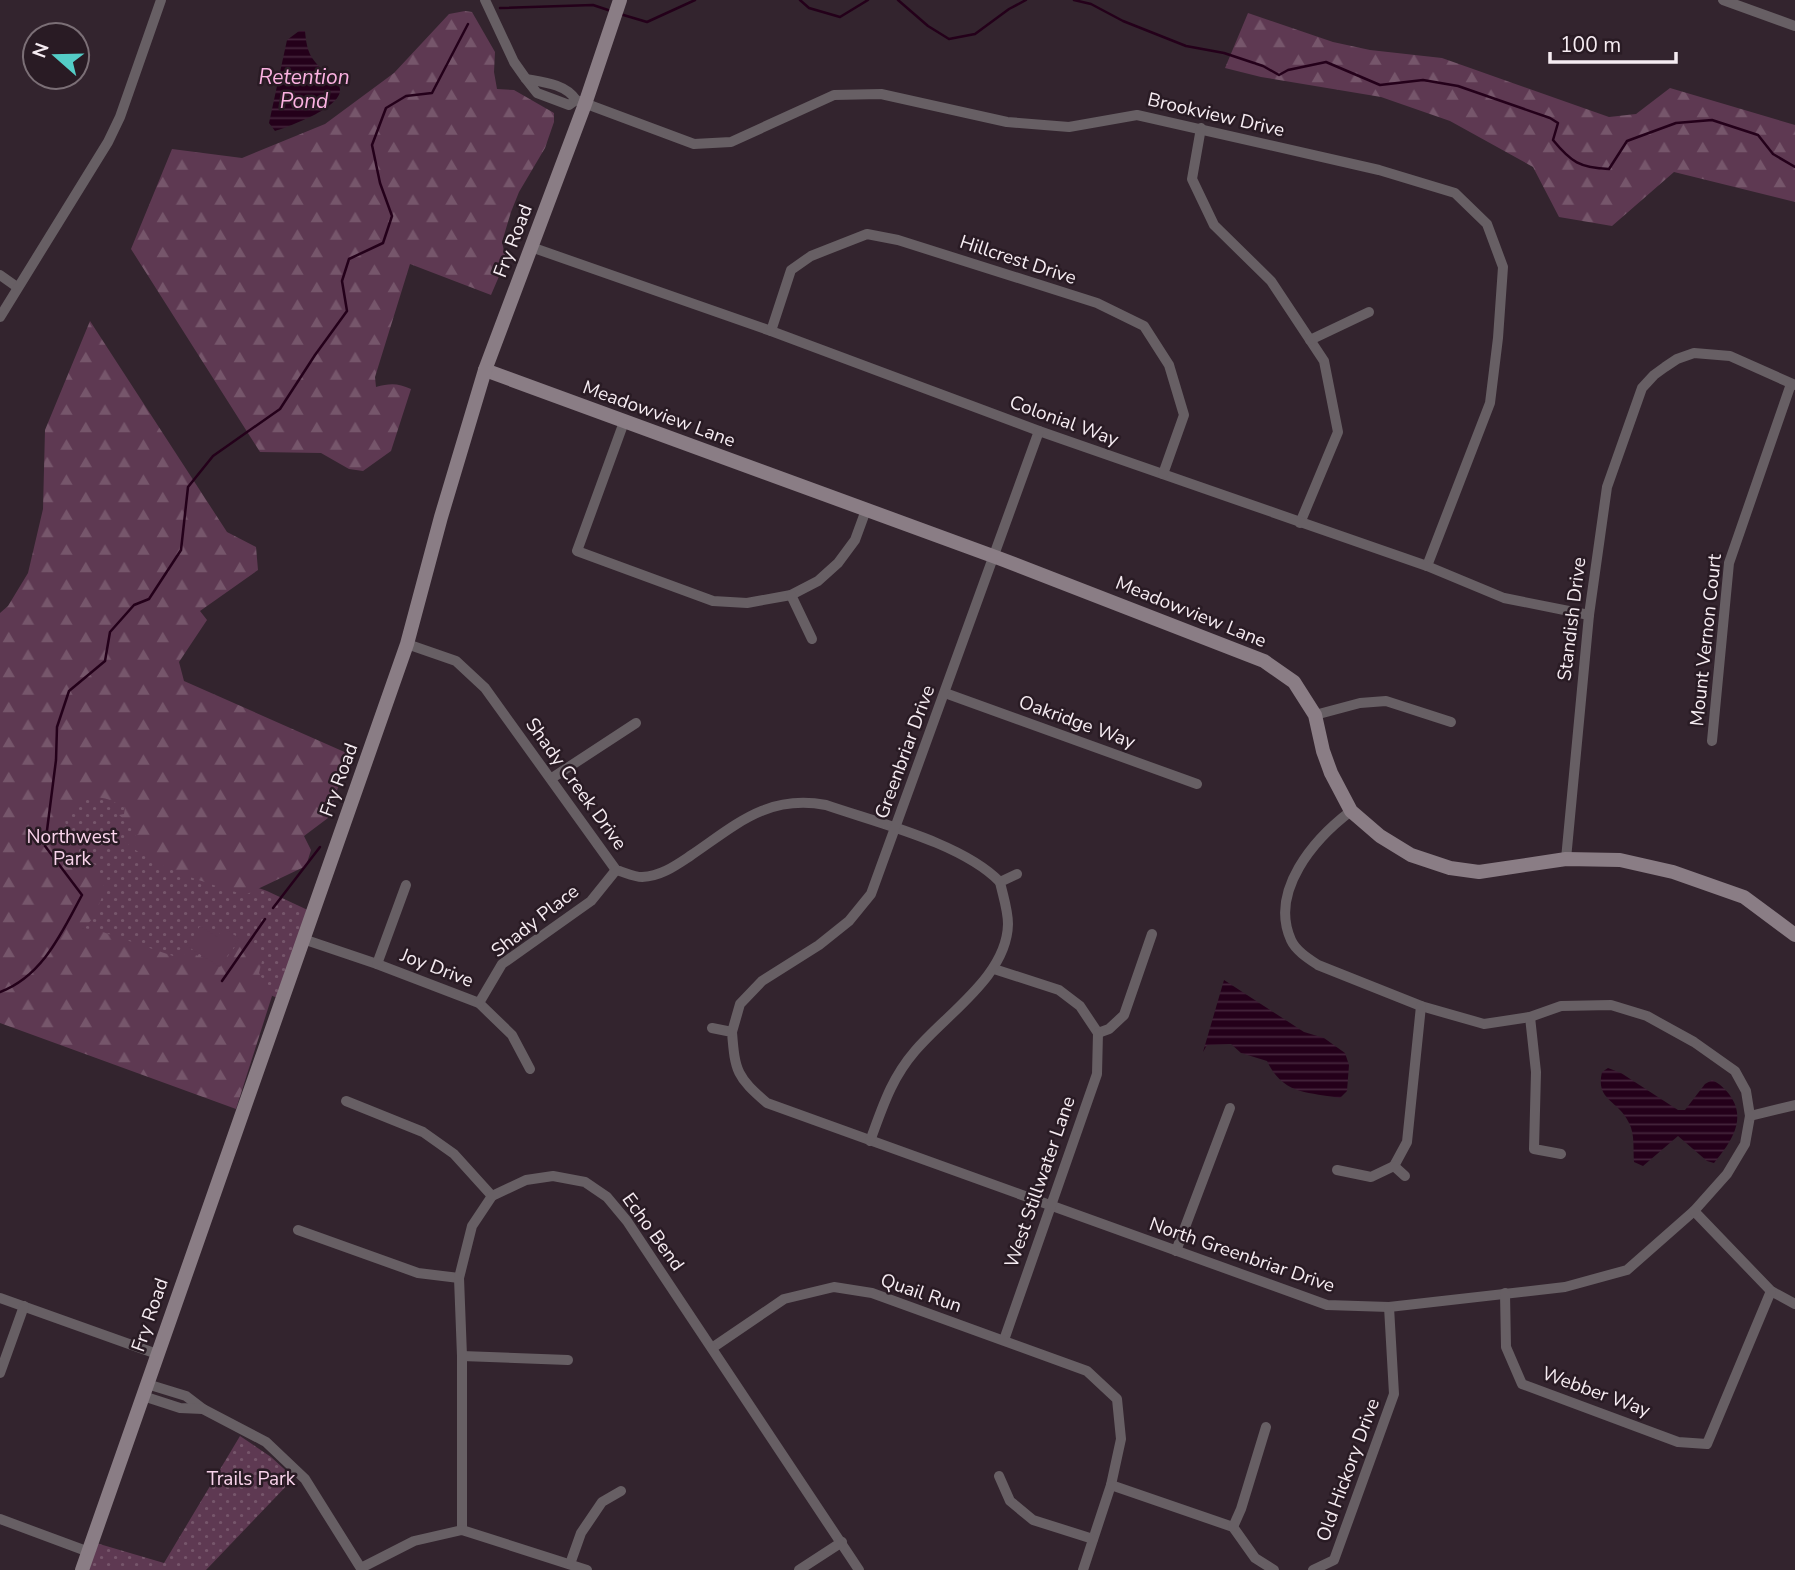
<svg xmlns="http://www.w3.org/2000/svg" width="1795" height="1570" font-family="'Nunito Sans',sans-serif">
<defs>
<pattern id="grass-dots" width="8" height="8" patternUnits="userSpaceOnUse" patternTransform="scale(1.75)"><rect width="8" height="8" fill="#5e3952"/><path d="M2 2h.1M6 6h.1" fill="none" stroke="#76566b" stroke-width="1.8" stroke-linecap="round"/></pattern>
<pattern id="forest-firs" width="22" height="20" patternUnits="userSpaceOnUse" patternTransform="scale(1.75)"><rect width="22" height="20" fill="#5e3952"/><path d="M5 1l3.5 6h-7zM16 11l3.5 6h-7z" fill="#76566b"/></pattern>
<pattern id="water-rules" width="6" height="5" patternUnits="userSpaceOnUse" patternTransform="scale(1.75)"><rect width="6" height="5" fill="#24001a"/><path d="M0 2.5h6" fill="none" stroke="#44253c"/></pattern>
</defs>
<rect width="100%" height="100%" fill="#33242e"/>
<g fill="url(#grass-dots)">
<polygon points="0,683 196,866 267,891 312,912 281,999 0,899"/>
<polygon points="240,1436 271,1457 294,1478 206,1570 86,1570 96,1543 164,1563"/>
</g>
<g fill="url(#forest-firs)">
<path d="M465,11L472,12L495,52L494,72L497,89L514,90L554,113V122L545,148L519,192L511,212L502,242L506,260L491,295L410,264L375,377L376,387C390,383 398,383 411,389L391,451L363,471L349,469L321,453L260,452L131,249L172,149L242,158L325,124L394,73L449,14Z"/>
<polygon points="1248,13 1333,42 1370,50 1442,58 1609,117 1636,114 1670,88 1795,125 1795,202 1674,172 1612,226 1559,217 1533,167 1450,121 1381,97 1261,77 1225,68"/>
<path d="M90,321L227,532L256,547L258,570L200,611L207,620L179,662L184,681L349,754L328,818L304,836L311,850L306,866L245,895C203,881 160,871 125,842L139,833L119,815L124,814L125,808C104,796 104,797 80,798L64,816L71,848L97,866L105,890L93,919L82,928L97,930L173,956L191,953L221,965L241,939L264,953L259,973L272,996L236,1109L0,1023V613L8,606L28,573L43,509L45,430Z"/>
</g>
<polygon fill="#5e3952" points="200,926 217,937 223,928 239,938 220,967 187,946"/>
<g fill="url(#water-rules)">
<path d="M299,31H305C307,54 311,59 327,74C330,78 337,82 339,86C349,105 288,127 275,131L269,123L287,40Z"/>
<path d="M1224,980L1304,1032L1324,1038L1345,1053L1349,1065L1347,1091L1340,1098C1308,1092 1283,1095 1267,1061L1241,1053L1231,1044L1207,1045L1203,1052Z"/>
<path d="M1608,1068L1621,1073L1678,1110H1685L1705,1084L1712,1080C1720,1084 1724,1088 1729,1094C1748,1119 1731,1142 1714,1163L1707,1161L1678,1136L1643,1166L1634,1162C1633,1149 1635,1134 1629,1123C1619,1100 1595,1101 1602,1072Z"/>
</g>
<g fill="none" stroke-linecap="round" stroke-linejoin="round">
<g stroke="#24001a" stroke-width="2.5">
<polyline points="800,0 809,8 840,17 868,0"/>
<polyline points="898,0 928,26 949,39 975,34 1009,9 1026,0"/>
<path d="M1074,0L1091,4L1123,21L1186,46L1224,53L1263,66L1279,75L1288,70L1326,62L1380,85L1423,80L1458,86L1550,118L1558,123L1553,140C1571,162 1580,168 1609,169L1627,141L1676,123L1712,120L1758,135L1773,154L1795,167"/>
<polyline points="500,8 593,5 611,11"/>
<polyline points="620,14 647,22 695,0"/>
<polyline points="273,908 320,847"/>
<polyline points="222,981 265,919"/>
<path d="M0,992C43,976 62,932 82,895L45,846L56,760L57,727L69,691L105,661L110,632L134,605L149,599L181,550L188,487L213,456L280,409L315,355L347,311L342,281L349,259L383,243L392,216L380,183L372,145L386,108L406,96L432,93L468,24"/>
</g>
<g stroke="#675f64" stroke-width="10">
<polyline points="485,0 514,62 526,79 537,93 569,105 576,100"/>
<polyline points="1723,0 1795,26"/>
<path d="M526,79C543,82 566,84 576,100L694,144L731,142L834,95L881,94L1007,122L1069,127L1137,115L1379,170L1455,193L1487,224L1503,267L1498,338L1490,403L1427,566"/>
<polyline points="1201,128 1192,179 1214,225 1271,281 1324,361 1338,432 1300,523"/>
<polyline points="531,247 771,331 1039,431 1427,566 1504,598 1589,615"/>
<polyline points="0,275 17,287"/>
<polyline points="0,317 108,142 120,117 161,0"/>
<polyline points="771,331 791,270 811,256 867,234 898,240 1097,303 1144,326 1169,365 1184,415 1163,474"/>
<polyline points="1310,340 1369,312"/>
<polyline points="624,422 577,551 713,601 747,603 791,595 818,581 838,563 855,540 866,510"/>
<polyline points="791,595 812,639"/>
<path d="M407,644L456,661L485,688L616,870C624,872 634,877 642,877C661,876 675,866 690,856C736,825 767,794 826,805C878,823 962,843 1000,882"/>
<polyline points="945,693 1197,784"/>
<polyline points="1315,715 1360,703 1386,701 1451,722"/>
<polyline points="1712,741 1729,563 1791,384"/>
<polyline points="552,778 636,723"/>
<polyline points="1566,859 1589,615 1607,487 1642,388 1654,375 1665,367 1677,359 1694,353 1730,356 1795,385"/>
<polyline points="303,939 377,964 479,1003 512,1035 530,1069"/>
<polyline points="377,964 406,885"/>
<polyline points="994,969 1059,990 1080,1006 1098,1033"/>
<polyline points="479,1003 502,964 591,901 616,870"/>
<polyline points="1530,1017 1536,1072 1534,1149 1561,1154"/>
<path d="M712,1028L732,1032C735,1072 737,1077 767,1103L1327,1305L1389,1307L1565,1287L1627,1270L1694,1211L1727,1174L1745,1144L1750,1116L1746,1091L1735,1071L1694,1042L1647,1016L1611,1005L1561,1006L1530,1017L1484,1024L1421,1006L1318,965C1309,959 1296,951 1291,940C1269,891 1314,839 1351,811"/>
<polyline points="732,1032 740,1004 762,981 819,945 849,921 871,894 1039,431"/>
<polyline points="1098,1033 1109,1029 1124,1015 1152,934"/>
<polyline points="346,1101 423,1132 454,1154 492,1196"/>
<polyline points="1750,1116 1795,1105"/>
<path d="M870,1141C883,1106 891,1079 915,1051C946,1014 1007,976 1008,924C1008,910 1003,896 1000,882L1017,874"/>
<polyline points="1394,1166 1407,1142 1421,1006"/>
<polyline points="1337,1170 1371,1177 1394,1166 1405,1176"/>
<polyline points="1694,1211 1771,1291 1795,1304"/>
<polyline points="298,1230 418,1273 459,1278"/>
<polyline points="1176,1251 1230,1108"/>
<polyline points="1505,1293 1506,1347 1522,1384 1678,1442 1707,1444 1771,1291"/>
<polyline points="0,1298 157,1354"/>
<polyline points="1004,1340 1097,1074 1098,1033"/>
<polyline points="712,1348 784,1299 834,1287 872,1293 1087,1371 1117,1399 1121,1439 1111,1485 1083,1570"/>
<polyline points="462,1356 568,1360"/>
<polyline points="0,1373 24,1306"/>
<polyline points="147,1384 186,1396 203,1409 266,1442 305,1479 362,1570"/>
<polyline points="143,1396 180,1408 203,1409"/>
<polyline points="999,1476 1010,1501 1033,1520 1093,1539"/>
<polyline points="1111,1485 1233,1527 1255,1558 1274,1570"/>
<polyline points="0,1519 89,1552"/>
<polyline points="1233,1527 1241,1509 1266,1427"/>
<polyline points="462,1530 462,1356 459,1278 472,1226 492,1196 526,1180 553,1176 585,1182 607,1197 627,1221 859,1570"/>
<polyline points="570,1564 581,1533 602,1502 621,1491"/>
<polyline points="361,1568 414,1541 462,1530 587,1570"/>
<polyline points="799,1570 842,1542"/>
<polyline points="1313,1570 1334,1560 1394,1394 1389,1307"/>
</g>
<g stroke="#8a7d85" stroke-width="14">
<polyline points="485,370 1001,559 1264,661 1294,682 1315,715 1323,751 1331,773 1351,811 1380,836 1411,855 1450,868 1479,872 1566,859 1620,860 1673,872 1744,897 1795,935"/>
<polyline points="82,1570 407,644 441,517 485,370 585,104 620,0"/>
</g>
</g>
<g text-anchor="middle" dominant-baseline="central" stroke-width="5" stroke-linejoin="round" paint-order="stroke">
<g font-size="19" fill="#f6ecf2" stroke="#291b24">
<text transform="translate(1216 115) rotate(13)">Brookview Drive</text>
<text transform="translate(513 241) rotate(-69)">Fry Road</text>
<text transform="translate(1018 260) rotate(18)">Hillcrest Drive</text>
<text transform="translate(659 414) rotate(20)">Meadowview Lane</text>
<text transform="translate(1064 421) rotate(20)">Colonial Way</text>
<text transform="translate(1191 612) rotate(22)">Meadowview Lane</text>
<text transform="translate(1572 619) rotate(-83)">Standish Drive</text>
<text transform="translate(1706 640) rotate(-84)">Mount Vernon Court</text>
<text transform="translate(1077 722) rotate(20)">Oakridge Way</text>
<text transform="translate(905 752) rotate(-70)">Greenbriar Drive</text>
<text transform="translate(339 780) rotate(-70)">Fry Road</text>
<text transform="translate(576 784) rotate(54)">Shady Creek Drive</text>
<text transform="translate(535 921) rotate(-38)">Shady Place</text>
<text transform="translate(437 968) rotate(21)">Joy Drive</text>
<text transform="translate(1040 1182) rotate(-71)">West Stillwater Lane</text>
<text transform="translate(653 1232) rotate(54)">Echo Bend</text>
<text transform="translate(1242 1255) rotate(19)">North Greenbriar Drive</text>
<text transform="translate(921 1293) rotate(19)">Quail Run</text>
<text transform="translate(150 1315) rotate(-71)">Fry Road</text>
<text transform="translate(1596 1392) rotate(20)">Webber Way</text>
<text transform="translate(1348 1470) rotate(-70)">Old Hickory Drive</text>
</g>
<g font-size="19" fill="#fad4ec" stroke="#291b24">
<text x="72" y="837">Northwest<tspan x="72" dy="22">Park</tspan></text>
<text x="251" y="1479">Trails Park</text>
</g>
<g font-size="21" font-style="italic" fill="#fbb1e1" stroke="#291b24">
<text x="304" y="77">Retention<tspan x="304" dy="24">Pond</tspan></text>
</g>
</g>
<g transform="translate(56 56) rotate(290)"><circle r="33" fill="#291b24" stroke="#7b6f76" stroke-width="2"/>
<path d="M0-5L12 26L0 18L-12 26Z" fill="#54cdc7"/>
<text y="-10" font-size="19" font-weight="bold" text-anchor="middle" fill="#f6ecf2">N</text>
</g>
<path d="M1550 52v10h126v-10" fill="none" stroke="#f6ecf2" stroke-width="3.5"/>
<text x="1560" y="52" font-size="21" fill="#f6ecf2" stroke="#291b24" stroke-width="5" paint-order="stroke">100 m</text>
</svg>
